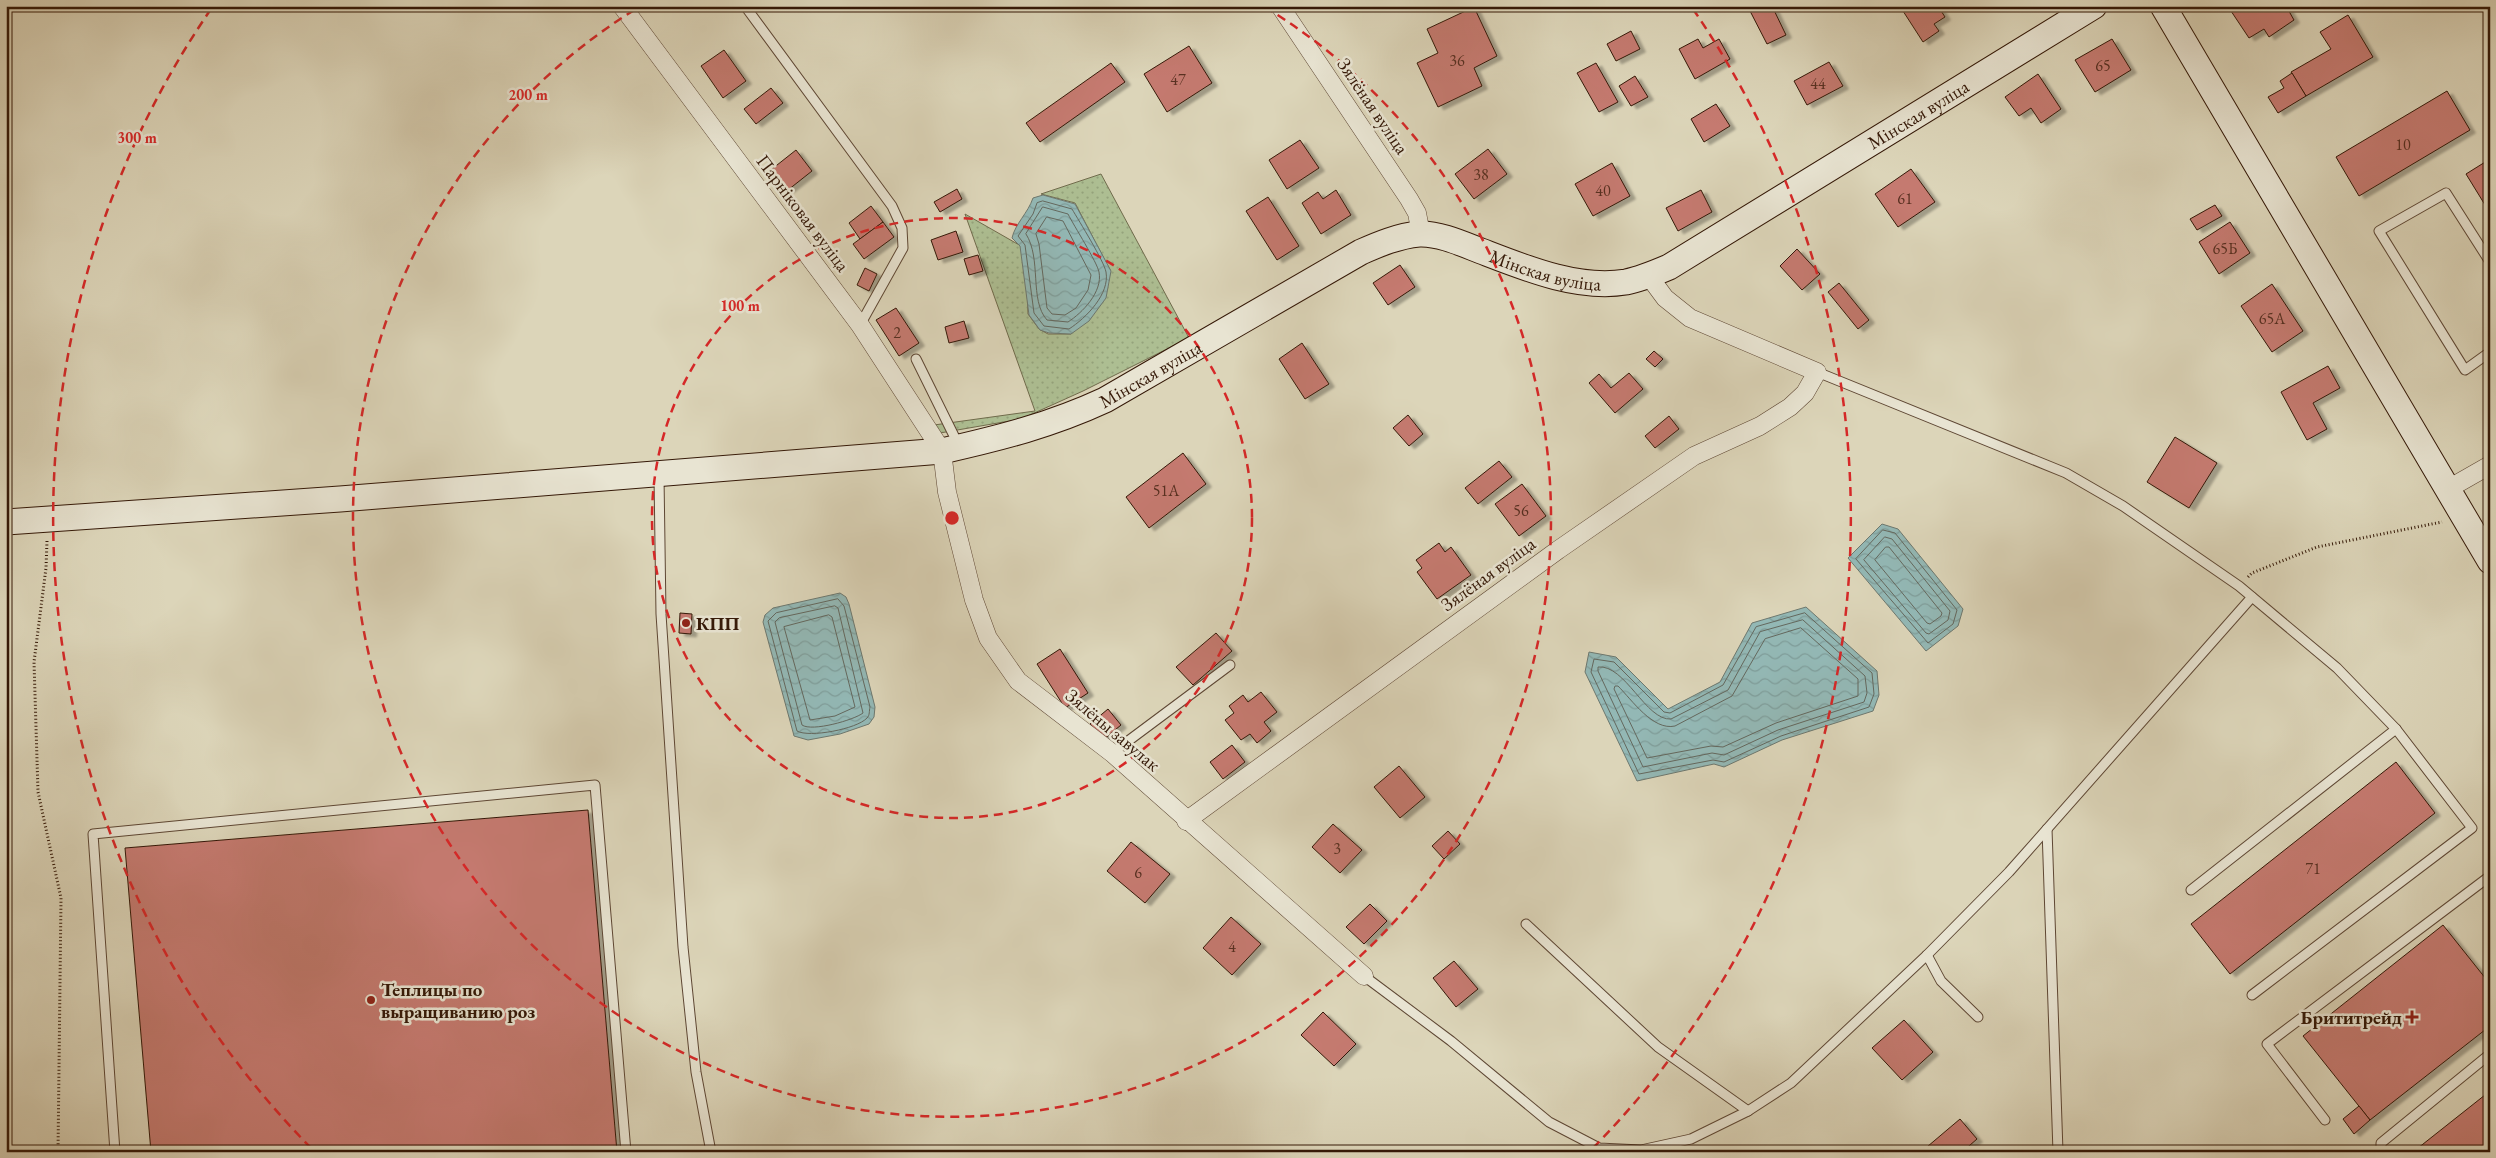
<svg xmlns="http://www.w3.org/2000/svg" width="2496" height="1158" font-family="'EB Garamond',serif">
<defs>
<pattern id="green-dots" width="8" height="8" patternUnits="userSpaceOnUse" patternTransform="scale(1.25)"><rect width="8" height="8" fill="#adbe92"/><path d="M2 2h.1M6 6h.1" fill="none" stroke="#95a37c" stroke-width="1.8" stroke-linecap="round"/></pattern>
<pattern id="water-waves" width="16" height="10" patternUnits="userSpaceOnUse" patternTransform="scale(1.25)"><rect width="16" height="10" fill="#93b8b5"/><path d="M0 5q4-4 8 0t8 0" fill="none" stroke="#7f9d9a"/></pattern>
<filter id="shadow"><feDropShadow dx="5.5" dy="3" stdDeviation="1" flood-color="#0004"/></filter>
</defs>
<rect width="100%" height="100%" fill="#dcd5b9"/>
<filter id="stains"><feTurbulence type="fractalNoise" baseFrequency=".004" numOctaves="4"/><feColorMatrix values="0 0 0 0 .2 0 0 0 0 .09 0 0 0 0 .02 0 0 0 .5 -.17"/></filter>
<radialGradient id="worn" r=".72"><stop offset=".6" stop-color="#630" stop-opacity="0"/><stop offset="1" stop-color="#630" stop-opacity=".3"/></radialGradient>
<polygon fill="url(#green-dots)" stroke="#706b4c" points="1101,174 1189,338 1083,391 1021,419 940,433 934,425 1035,411 965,214 1021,246 1027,285 1028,314 1039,329 1048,334 1071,334 1110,270 1075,203 1041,194"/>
<g fill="url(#water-waves)" stroke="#6d786f">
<path d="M1043,195L1075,204L1111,271L1106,298L1089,321L1071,334L1049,333L1040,330L1029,315L1020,246L1012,238C1015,224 1028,213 1033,198Z"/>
<polygon points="1882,524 1898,529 1963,609 1958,626 1926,651 1848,558"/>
<polygon points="840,593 846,597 849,604 875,707 874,717 869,724 840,734 808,740 794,736 793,732 763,622 765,615 773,608"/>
<polygon points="1806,607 1877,671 1879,695 1873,711 1782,740 1724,767 1714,764 1637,781 1585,672 1589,652 1616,657 1668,709 1720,682 1752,623"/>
</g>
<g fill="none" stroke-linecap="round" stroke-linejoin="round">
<g stroke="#64685e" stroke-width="1">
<path d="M1043,201L1072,209C1079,221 1104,261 1106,272C1110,294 1086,318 1069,329L1044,326L1034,313L1025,245L1018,236L1033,214L1037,203Z"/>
<path d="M1043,207L1068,214C1074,226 1097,262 1099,272C1103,292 1082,313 1068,322L1047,320C1029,300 1042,259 1026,234Z"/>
<polygon points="1047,217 1063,221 1091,275 1088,290 1076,308 1065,315 1052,314 1047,308 1039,244 1036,234"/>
<polygon points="1883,530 1895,533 1957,610 1953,624 1928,643 1856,559"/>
<polygon points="1885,537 1892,539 1950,611 1948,620 1929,634 1926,633 1864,560"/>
<polygon points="1886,547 1889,547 1942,613 1941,616 1930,624 1927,623 1875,560"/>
<path d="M838,599L844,606L870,707C869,711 870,715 867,718C857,729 809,738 797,731L768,621L776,613Z"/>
<path d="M835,606L838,608L863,713C854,720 812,732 802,725L775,622L779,618Z"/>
<polygon points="1805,613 1872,673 1874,694 1869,707 1781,736 1724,762 1713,760 1639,774 1591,672 1594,659 1614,662 1664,712 1670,713 1723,685 1756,627"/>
<polygon points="829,615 832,617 855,707 835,716 810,720 784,627"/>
<path d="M1803,620L1865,676L1867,693L1864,702L1778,730L1724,755L1712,753L1643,767L1598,671V667C1625,664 1646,721 1671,719L1728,690L1760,632Z"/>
<path d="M1801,628L1858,679V696L1776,723L1723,747L1711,746L1647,758L1614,689L1615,686H1618C1632,700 1653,731 1675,726L1732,696L1765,639Z"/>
</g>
</g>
<g fill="#c57a6f" stroke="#341807" filter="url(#shadow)">
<polygon points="1756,6 1772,6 1786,35 1767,44 1749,9"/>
<polygon points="1910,6 1938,6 1945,17 1934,24 1939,31 1923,42 1903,11"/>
<polygon points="2232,6 2286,6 2294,20 2269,37 2264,29 2249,38 2229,8"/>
<polygon points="1474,7 1497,56 1474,68 1482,86 1438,107 1417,63 1438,53 1427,29"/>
<polygon points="2348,15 2373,57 2306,96 2291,72 2331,49 2320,32"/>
<polygon points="1631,31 1640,49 1616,61 1607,44"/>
<polygon points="1698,39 1703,48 1719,39 1730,59 1695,79 1679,49"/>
<polygon points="2112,39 2131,70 2095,92 2075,60"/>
<polygon points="1189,46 1212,83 1167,112 1144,74"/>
<polygon points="724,50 746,81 723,98 701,66"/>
<polygon points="1829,62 1843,86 1807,105 1794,81"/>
<polygon points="1111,63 1125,82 1040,142 1026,123"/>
<polygon points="1596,63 1618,102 1599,112 1577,73"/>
<polygon points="2292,73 2306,96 2278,113 2268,97 2284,88 2280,81"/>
<polygon points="2038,74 2061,109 2041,123 2031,108 2019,116 2005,97"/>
<polygon points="1635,76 1648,97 1631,106 1619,86"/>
<polygon points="771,88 783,103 756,124 744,109"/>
<polygon points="2447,91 2470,130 2359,196 2336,157"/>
<polygon points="1716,104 1730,126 1704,142 1691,119"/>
<polygon points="1300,140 1319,168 1287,189 1269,160"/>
<polygon points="1488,149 1507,174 1474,199 1455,174"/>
<polygon points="796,150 812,171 788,190 772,169"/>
<polygon points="2490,159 2490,213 2466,174"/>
<polygon points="1612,163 1630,196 1593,216 1575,184"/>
<polygon points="1911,169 1935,202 1898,227 1875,194"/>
<polygon points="957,189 962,199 940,212 934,202"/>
<polygon points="1336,190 1351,215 1321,234 1302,203 1318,192 1323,199"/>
<polygon points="1701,190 1712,212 1678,231 1666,208"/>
<polygon points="1268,197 1299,246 1277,260 1246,211"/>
<polygon points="2215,205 2222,216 2197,230 2190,219"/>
<polygon points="871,206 883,222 860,239 849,223"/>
<polygon points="883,222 894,237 864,259 853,244"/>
<polygon points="2230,222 2250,253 2219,274 2199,242"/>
<polygon points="956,231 963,252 938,260 931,240"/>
<polygon points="1797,249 1820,274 1802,290 1780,266"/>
<polygon points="978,255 983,271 969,275 964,259"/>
<polygon points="1400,265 1415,287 1388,305 1373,283"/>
<polygon points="865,268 877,274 869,291 857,285"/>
<polygon points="1839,283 1869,320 1858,329 1828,292"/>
<polygon points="2272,284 2303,331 2272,352 2241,306"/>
<polygon points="896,308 919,343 899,356 876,320"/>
<polygon points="964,321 969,338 949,343 945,327"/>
<polygon points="1302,343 1329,384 1305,399 1279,359"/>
<polygon points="1654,351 1663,359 1655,367 1646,359"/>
<polygon points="2328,366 2340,388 2313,403 2327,429 2307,440 2281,392"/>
<polygon points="1629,373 1643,389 1615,413 1589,383 1599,374 1611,388"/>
<polygon points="1408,415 1423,434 1409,446 1393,428"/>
<polygon points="1669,416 1679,429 1655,448 1645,436"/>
<polygon points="2175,437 2217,463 2189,508 2147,482"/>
<polygon points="1183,453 1206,484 1149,528 1126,497"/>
<polygon points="1499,461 1512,477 1478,504 1465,488"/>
<polygon points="1522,484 1546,516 1519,536 1495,504"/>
<polygon points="1439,543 1445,552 1451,547 1471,575 1437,599 1417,572 1422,568 1416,560"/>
<polygon points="680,613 692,614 691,634 679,633"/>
<polygon points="1216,633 1232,651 1193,685 1176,667"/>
<polygon points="1060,649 1088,693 1065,708 1037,664"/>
<polygon points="1261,692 1277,712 1264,722 1271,731 1257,743 1250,734 1241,740 1225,720 1234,713 1229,706 1243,695 1248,702"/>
<polygon points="1108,709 1121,725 1103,740 1090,724"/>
<polygon points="1232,745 1245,762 1223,779 1210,762"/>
<polygon points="2396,762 2435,813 2230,974 2191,924"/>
<polygon points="1399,766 1425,797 1400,818 1374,787"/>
<polygon points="588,810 617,1152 151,1152 125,848"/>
<polygon points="1333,824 1362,850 1340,873 1312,847"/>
<polygon points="1448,831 1460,844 1444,859 1432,846"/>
<polygon points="1131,842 1170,874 1145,903 1107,871"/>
<polygon points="1370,904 1387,921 1364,944 1346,927"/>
<polygon points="1231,917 1261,944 1232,975 1203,948"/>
<polygon points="2443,925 2490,984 2490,1026 2370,1120 2303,1036"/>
<polygon points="1454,961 1478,989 1456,1007 1433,978"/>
<polygon points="1323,1012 1356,1044 1334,1066 1301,1035"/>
<polygon points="1904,1020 1933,1052 1902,1080 1872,1048"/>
<polygon points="2490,1091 2490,1152 2413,1152"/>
<polygon points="2359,1106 2370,1120 2354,1134 2343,1119"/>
<polygon points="1960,1119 1977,1139 1962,1152 1921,1152"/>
</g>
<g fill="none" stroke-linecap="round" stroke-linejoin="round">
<defs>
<g id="lane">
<polyline points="745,6 892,206 902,228 903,248 860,325"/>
<polyline points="2490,262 2446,193 2379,231 2465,370 2490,352"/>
<polyline points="916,359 958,444"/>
<polyline points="1817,372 2066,473 2123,506 2239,586 2337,668 2396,729 2472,828 2252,995"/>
<polyline points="659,476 661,614 683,947 696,1072 711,1152"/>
<polyline points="1112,753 1230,665"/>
<polyline points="2047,829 2058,1152"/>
<polyline points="2191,890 2396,729"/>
<polyline points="1526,924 1658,1047 1748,1111"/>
<polyline points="1927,955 1941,981 1978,1017"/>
<polyline points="1364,976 1451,1041 1549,1122 1599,1148 1641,1150 1691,1139 1748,1111 1791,1083 1927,955 2009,872 2252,597"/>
<polyline points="2325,1120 2267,1044 2490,876"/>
<polyline points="115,1152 93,834 595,785 626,1152"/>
<polyline points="2381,1152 2381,1143 2490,1054"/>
</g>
<g id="street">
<polyline points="622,6 860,325 942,451 947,492 974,600 988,638 1018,681 1112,753 1364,976"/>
<polyline points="1280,6 1409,199 1417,213 1421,234"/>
<polyline points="2448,489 2490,465"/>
<polyline points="1186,821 1558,550 1694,456 1760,426 1790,407 1805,393 1817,372 1690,318 1665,298 1648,275"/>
</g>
<g id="secondary">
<polyline points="2163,6 2490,561"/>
<path id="s1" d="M6,522L340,499L942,451C1000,438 1051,425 1105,400L1361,252C1379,244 1398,236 1419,234C1439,233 1463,244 1481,251C1525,268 1578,290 1626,282C1641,279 1655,273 1669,267L2094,6"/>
</g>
</defs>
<use href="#lane" stroke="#5e4734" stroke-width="11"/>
<use href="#street" stroke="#5e4734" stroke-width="19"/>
<use href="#secondary" stroke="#341807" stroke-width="27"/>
<g stroke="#341807" stroke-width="3" stroke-dasharray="1 2.5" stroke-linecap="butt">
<polyline points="47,541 46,568 34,662 38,792 61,898 58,1152"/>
<polyline points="2248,577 2252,573 2317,547 2442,522"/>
</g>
<use href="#lane" stroke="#e8e4d2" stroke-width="9"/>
<use href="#street" stroke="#e8e4d2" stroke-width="18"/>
<use href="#secondary" stroke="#e8e4d2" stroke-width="25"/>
</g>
<g fill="none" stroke="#d62828" stroke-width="2.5" stroke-dasharray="9 6">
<circle cx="952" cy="518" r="300"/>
<path d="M1265 7A599 599 0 1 1 639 7"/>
<path d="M311 1148A899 899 0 0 1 211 9M1693 9A899 899 0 0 1 1593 1148"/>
</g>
<g fill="#8f2418" stroke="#e8e4d2" stroke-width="2">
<circle cx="686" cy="623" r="5"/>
<circle cx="371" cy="1000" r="5"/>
<path d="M2409.5 1009.5h5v5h5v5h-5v5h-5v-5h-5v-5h5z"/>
</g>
<g text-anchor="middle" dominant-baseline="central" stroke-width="5" stroke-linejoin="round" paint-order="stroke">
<g font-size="16" fill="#583021">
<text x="1457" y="60">36</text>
<text x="2103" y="65">65</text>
<text x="1178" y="79">47</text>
<text x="1818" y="83">44</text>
<text x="2403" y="144">10</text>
<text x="1481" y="174">38</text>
<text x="1603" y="190">40</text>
<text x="1905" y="198">61</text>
<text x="2225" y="248">65Б</text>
<text x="2272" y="318">65А</text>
<text x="897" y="332">2</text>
<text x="1166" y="490">51А</text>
<text x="1521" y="510">56</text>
<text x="1337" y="848">3</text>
<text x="2313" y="868">71</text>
<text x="1138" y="872">6</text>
<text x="1232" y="946">4</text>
</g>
<g font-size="19" fill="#341807" stroke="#e8e4d2">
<text transform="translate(1373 106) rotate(56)">Зялёная вуліца</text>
<text stroke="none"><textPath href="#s1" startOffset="2019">Мінская вуліца</textPath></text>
<text transform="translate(803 213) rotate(53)">Парніковая вуліца</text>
<text stroke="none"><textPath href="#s1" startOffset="1599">Мінская вуліца</textPath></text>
<text stroke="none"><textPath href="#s1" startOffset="1162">Мінская вуліца</textPath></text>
<text transform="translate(1488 574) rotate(-36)">Зялёная вуліца</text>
<text transform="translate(1113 730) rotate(40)">Зялёны завулак</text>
</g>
<g font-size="19" font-weight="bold" fill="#341807" stroke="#e8e4d2" text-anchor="start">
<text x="696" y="623">КПП</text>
<text x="381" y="989">Теплицы по<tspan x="381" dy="22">выращиванию роз</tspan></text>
<text x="2402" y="1017" text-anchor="end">Брититрейд</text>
</g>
</g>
<circle cx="952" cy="518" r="8" fill="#d62828" stroke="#e8e4d2" stroke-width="2.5"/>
<g font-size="15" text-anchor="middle" font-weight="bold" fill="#d62828" stroke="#e8e4d2" stroke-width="5" stroke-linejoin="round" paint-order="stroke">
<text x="528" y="100">200 m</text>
<text x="137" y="143">300 m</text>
<text x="740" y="311">100 m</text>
</g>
<rect width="2496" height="1158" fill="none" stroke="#dcd5b9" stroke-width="25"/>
<rect x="8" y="8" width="2481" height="1143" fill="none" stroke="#341807" stroke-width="2.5"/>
<rect x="12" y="12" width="2471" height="1133" fill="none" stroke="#341807"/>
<rect width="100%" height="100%" filter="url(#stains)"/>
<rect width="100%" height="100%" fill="url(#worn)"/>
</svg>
